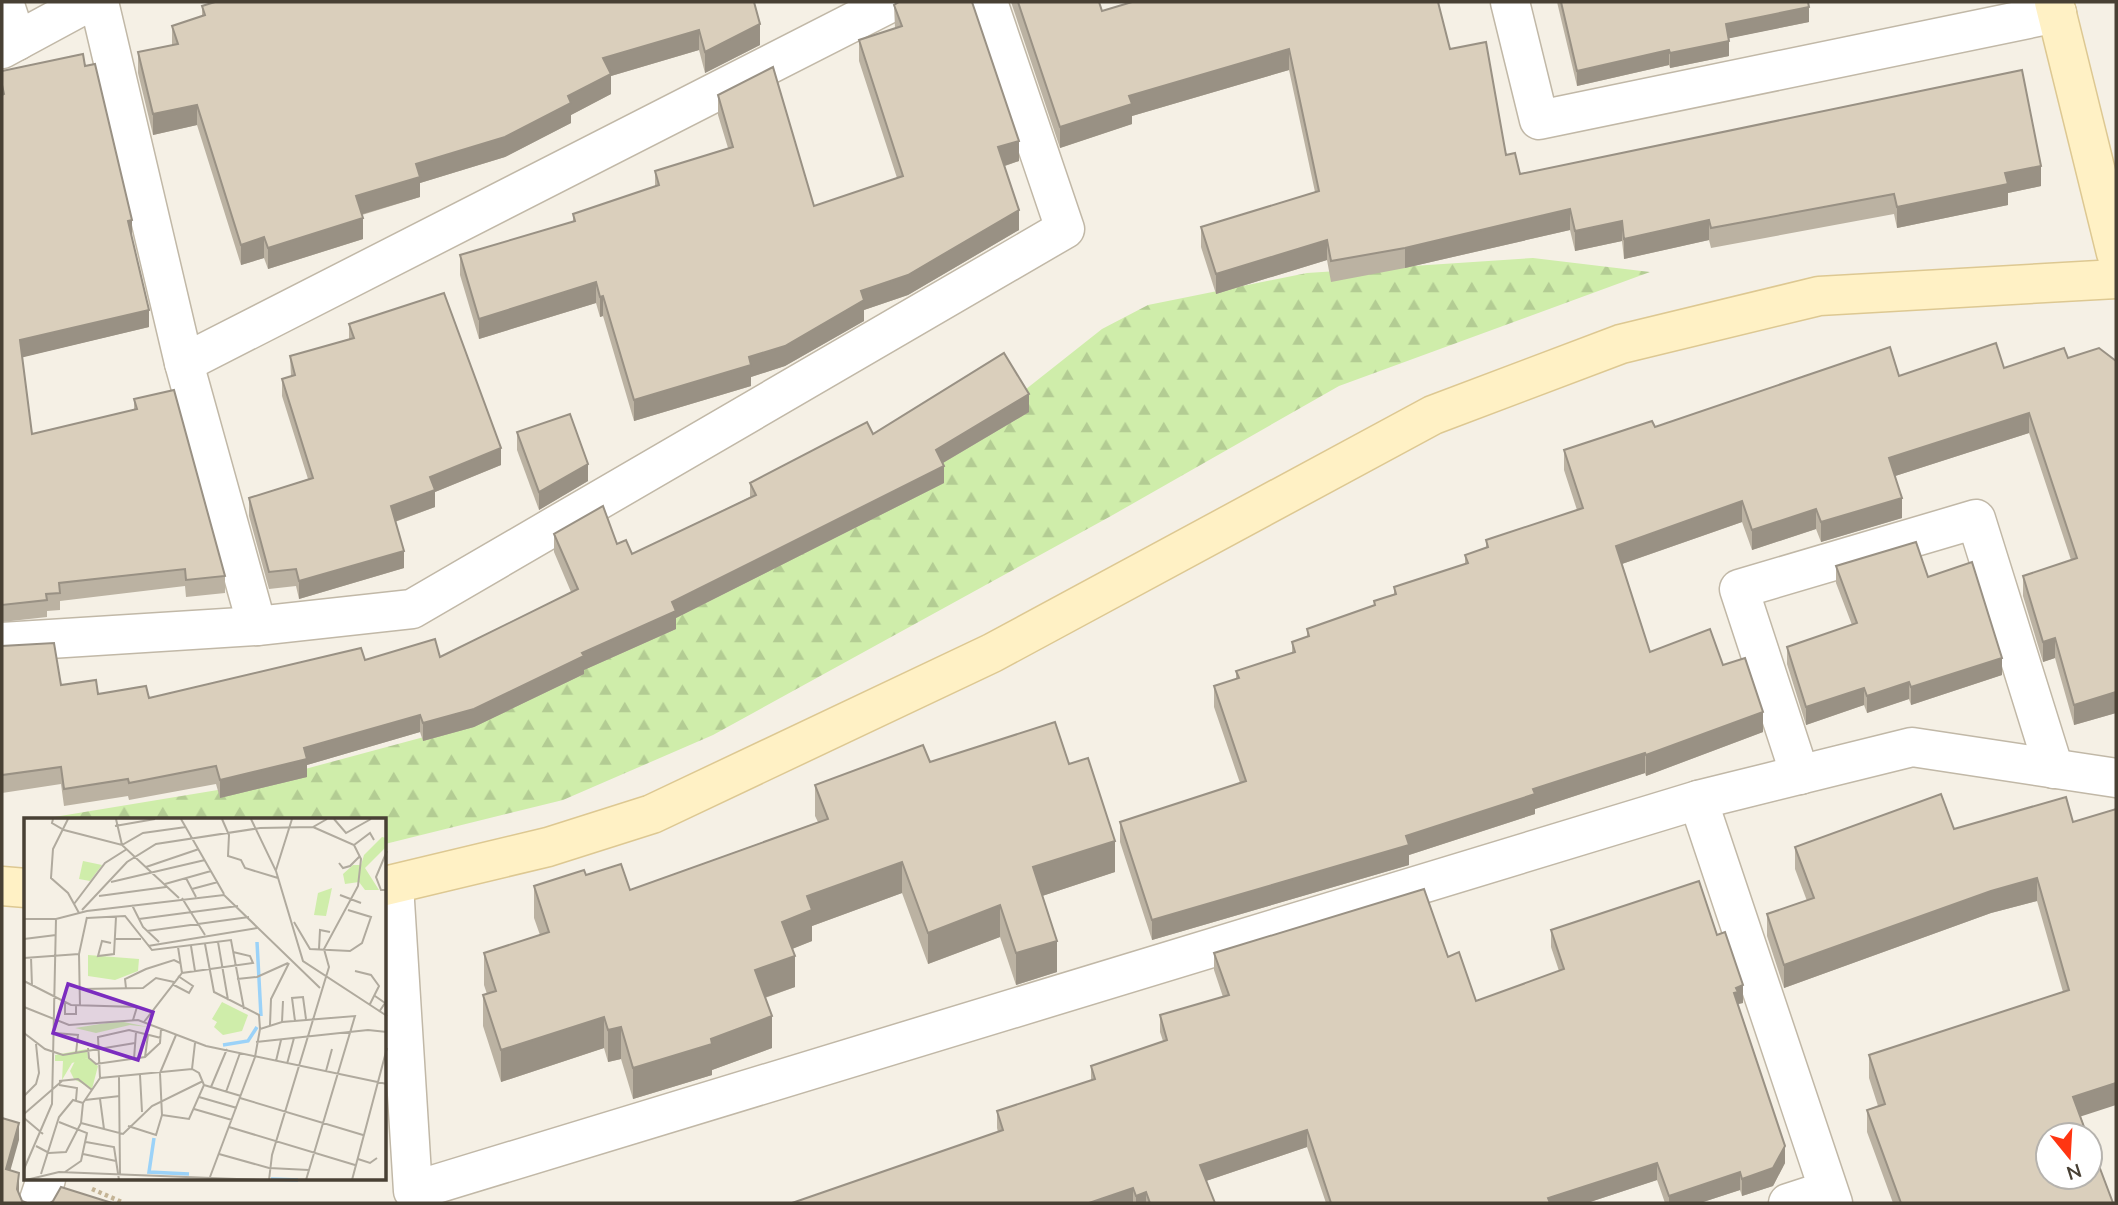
<svg xmlns="http://www.w3.org/2000/svg" width="2118" height="1205" font-family="'Nunito Sans',sans-serif">
<defs>
<pattern id="forest-firs" width="22" height="20" patternUnits="userSpaceOnUse" patternTransform="scale(1.75)"><rect width="22" height="20" fill="#cfedaa"/><path d="M5 1l3.5 6h-7zM16 11l3.5 6h-7z" fill="#b3cc93"/></pattern>
</defs>
<rect width="100%" height="100%" fill="#f5f0e5"/>
<polygon fill="url(#forest-firs)" points="1533,258 1650,272 1339,386 1111,516 713,735 563,800 385,844 385,820 36,820 242,786 435,734 924,470 1102,329 1148,305 1307,273"/>
<g fill="none" stroke-linecap="round" stroke-linejoin="round">
<defs>
<g id="street">
<polyline points="4,2 17,41"/>
<polyline points="99,2 184,363 257,626"/>
<polyline points="1510,2 1539,120 2057,13"/>
<polyline points="2,49 89,2"/>
<polyline points="184,363 892,2"/>
<polyline points="2,642 257,626 412,609 1065,229 988,2"/>
<polyline points="1800,775 1739,589 1976,519 2054,769"/>
<polyline points="1698,800 1833,1203"/>
<polyline points="394,885 413,1191 1698,800 1912,747 2116,778"/>
<polyline points="38,1203 46,1179"/>
<polyline points="1788,1203 1828,1190"/>
</g>
<g id="secondary">
<polyline points="2054,2 2116,253"/>
<polyline points="2,886 26,888"/>
<polyline points="385,886 548,847 652,814 992,653 1433,415 1621,344 1819,296 2116,279"/>
</g>
</defs>
<use href="#street" stroke="#c1b8a7" stroke-width="41"/>
<use href="#secondary" stroke="#ddc892" stroke-width="41"/>
<polyline stroke="#c4b496" stroke-width="4.5" stroke-dasharray="3.5 3.5" stroke-linecap="butt" points="92,1189 124,1203"/>
<use href="#street" stroke="#fff" stroke-width="38"/>
<use href="#secondary" stroke="#fff1c5" stroke-width="38"/>
</g>
<g fill="#bbb2a2">
<polygon points="754,2 760,45 705,73 699,50 611,76 611,94 571,115 571,123 505,157 420,183 420,197 362,215 363,239 268,269 264,258 241,265 197,125 153,135 138,73 138,52 172,46 172,26 202,16 202,6"/>
<polygon points="1011,2 1099,2 1102,11 1450,49 1506,155 1520,174 2041,186 2008,193 2008,205 1897,228 1894,214 1711,248 1709,240 1624,259 1622,241 1575,251 1570,230 1405,268 1331,282 1327,260 1216,294 1201,247 1201,227 1315,192 1289,70 1132,116 1132,124 1060,148"/>
<polygon points="1557,2 1808,2 1809,22 1729,38 1729,56 1670,68 1669,65 1577,86"/>
<polygon points="894,5 1019,161 1005,166 1019,230 908,295 864,310 864,321 785,366 751,377 751,386 634,421 603,316 600,317 596,303 479,339 460,275 460,255 573,222 573,214 655,186 655,171 728,148 718,115 718,95 814,206 897,178 859,61 859,40 895,28"/>
<polygon points="85,66 132,238 149,327 22,357 32,434 134,410 134,399 225,576 225,593 186,597 185,586 60,601 60,610 47,611 47,617 2,622 2,71"/>
<polygon points="349,324 501,465 435,492 435,507 395,522 404,568 299,599 296,586 269,589 249,516 249,498 308,479 282,396 282,379 291,376 290,356 349,339"/>
<polygon points="2068,358 2116,361 2116,713 2074,725 2055,658 2043,662 2023,596 2023,576 2071,560 2029,433 1895,476 1902,518 1821,542 1816,529 1752,550 1742,522 1622,564 1650,652 1723,665 1763,732 1646,776 1645,773 1535,809 1535,814 1409,855 1409,865 1152,940 1120,842 1120,822 1240,783 1214,707 1214,686 1236,679 1236,671 1292,653 1292,642 1307,637 1307,629 1374,606 1374,601 1394,595 1394,587 1465,564 1465,555 1486,548 1486,540 1577,510 1564,470 1564,450 1655,427 1899,376 2004,368"/>
<polygon points="1029,412 943,463 944,483 676,618 676,629 584,670 584,674 474,727 423,741 420,732 307,765 307,777 220,798 216,784 129,800 128,796 64,806 61,784 2,793 2,646 61,685 98,694 149,698 365,660 440,657 571,592 554,552 554,534 617,544 632,554 750,497 750,483 873,434"/>
<polygon points="517,432 588,481 539,510 517,450"/>
<polygon points="1836,566 1928,577 2002,675 1911,705 1909,699 1867,713 1864,705 1806,725 1787,664 1787,647 1852,625 1836,583"/>
<polygon points="930,762 1069,764 1115,872 1042,896 1057,972 1016,985 1000,937 928,964 902,893 812,926 812,941 792,949 795,987 765,998 772,1048 712,1070 712,1075 633,1099 621,1059 608,1062 604,1048 501,1082 483,1026 483,995 487,994 484,985 484,953 540,935 534,918 534,886 586,875 630,890 818,822 815,816 815,785"/>
<polygon points="2066,797 2081,1117 2113,1203 1893,1203 1867,1132 1867,1110 1878,1106 1869,1078 1869,1055 2063,992 2037,901 1991,913 1784,988 1767,936 1767,914 1807,901 1795,869 1795,847 1954,829"/>
<polygon points="1551,930 1717,935 1743,1003 1738,1004 1785,1163 1773,1186 1742,1196 1740,1190 1700,1203 1665,1203 1657,1180 1587,1203 1326,1203 1307,1147 1206,1181 1215,1203 792,1203 998,1132 997,1128 997,1111 1091,1080 1091,1066 1163,1041 1160,1032 1160,1015 1223,997 1214,970 1214,953 1448,957 1476,1001 1559,971 1551,947"/>
</g>
<g fill="#999184">
<polygon points="1809,7 1809,22 1726,39 1726,24"/>
<polygon points="760,24 760,45 705,73 705,52"/>
<polygon points="699,30 699,50 611,76 611,94 571,115 571,123 505,157 420,183 420,197 356,216 356,196 416,164 568,96 603,58"/>
<polygon points="1729,41 1729,56 1670,68 1670,53"/>
<polygon points="1289,49 1289,70 1132,116 1132,124 1060,148 1060,127 1129,96"/>
<polygon points="1669,50 1669,65 1577,86 1577,71"/>
<polygon points="197,105 197,125 153,135 153,114"/>
<polygon points="1019,141 1019,161 998,168 998,147"/>
<polygon points="2041,166 2041,186 2008,193 2008,205 1897,228 1897,207 2005,173"/>
<polygon points="1570,209 1570,230 1405,268 1405,248"/>
<polygon points="1019,210 1019,230 908,295 864,310 864,321 785,366 751,377 751,386 634,421 634,400 749,357 861,291"/>
<polygon points="363,218 363,239 268,269 268,248"/>
<polygon points="132,220 132,238 128,221"/>
<polygon points="1709,220 1709,240 1624,259 1624,239"/>
<polygon points="1622,221 1622,241 1575,251 1575,231"/>
<polygon points="264,237 264,258 241,265 241,245"/>
<polygon points="1327,240 1327,260 1216,294 1216,274"/>
<polygon points="596,282 596,303 479,339 479,319"/>
<polygon points="603,296 603,316 600,317 600,297"/>
<polygon points="149,310 149,327 20,358 20,340"/>
<polygon points="1029,394 1029,412 936,467 936,450"/>
<polygon points="2029,413 2029,433 1889,478 1889,458"/>
<polygon points="501,448 501,465 435,492 435,507 391,523 391,506 430,477"/>
<polygon points="588,464 588,481 539,510 539,492"/>
<polygon points="944,466 944,483 676,618 676,629 584,670 584,674 474,727 423,741 423,723 582,653 672,602"/>
<polygon points="1902,498 1902,518 1821,542 1821,522"/>
<polygon points="1742,501 1742,522 1616,566 1616,546"/>
<polygon points="1816,509 1816,529 1752,550 1752,530"/>
<polygon points="404,551 404,568 299,599 299,581"/>
<polygon points="2055,638 2055,658 2043,662 2043,642"/>
<polygon points="2002,658 2002,675 1911,705 1911,687"/>
<polygon points="1909,682 1909,699 1867,713 1867,696"/>
<polygon points="1864,688 1864,705 1806,725 1806,707"/>
<polygon points="2116,692 2116,713 2074,725 2074,705"/>
<polygon points="1763,712 1763,732 1646,776 1646,755"/>
<polygon points="420,715 420,732 307,765 307,777 220,798 220,780 304,748"/>
<polygon points="1645,753 1645,773 1535,809 1535,814 1409,855 1409,865 1152,940 1152,920 1533,789"/>
<polygon points="1115,841 1115,872 1033,899 1033,867"/>
<polygon points="902,862 902,893 812,926 812,941 782,953 782,922 807,896"/>
<polygon points="2037,878 2037,901 1991,913 1784,988 1784,965 1991,891"/>
<polygon points="1000,905 1000,937 928,964 928,933"/>
<polygon points="1057,941 1057,972 1016,985 1016,953"/>
<polygon points="795,956 795,987 755,1001 755,970"/>
<polygon points="1743,985 1743,1003 1738,1004 1734,993 1736,988"/>
<polygon points="772,1016 772,1048 712,1070 712,1075 633,1099 633,1068"/>
<polygon points="604,1017 604,1048 501,1082 501,1050"/>
<polygon points="621,1027 621,1059 608,1062 608,1030"/>
<polygon points="2116,1083 2116,1105 2073,1119 2073,1097"/>
<polygon points="19,1123 19,1140 6,1186 6,1169"/>
<polygon points="1307,1130 1307,1147 1200,1183 1200,1165"/>
<polygon points="1785,1146 1785,1163 1773,1186 1742,1196 1742,1179"/>
<polygon points="1657,1163 1657,1180 1587,1203 1548,1203 1548,1198"/>
<polygon points="1740,1172 1740,1190 1700,1203 1669,1203 1669,1196"/>
<polygon points="19,1173 19,1190 17,1203 17,1189"/>
<polygon points="1133,1188 1133,1203 1089,1203"/>
<polygon points="1146,1192 1146,1203 1136,1203 1136,1196"/>
</g>
<g fill="#dacfbc" stroke="#999184" stroke-width="2">
<polygon points="215,2 754,2 760,24 705,52 699,30 603,58 611,74 568,96 571,103 505,137 416,164 420,177 356,196 363,218 268,248 264,237 241,245 197,105 153,114 138,52 178,44 172,26 205,15 202,6"/>
<polygon points="899,2 972,2 1019,141 998,147 1019,210 908,275 861,291 864,300 785,346 749,357 751,365 634,400 603,296 600,297 596,282 479,319 460,255 575,221 573,214 659,185 655,171 733,147 718,95 773,67 814,206 903,176 859,40 902,26 894,5"/>
<polygon points="1018,2 1099,2 1102,11 1132,2 1438,2 1450,49 1486,42 1506,155 1515,153 1520,174 2022,70 2041,166 2005,173 2008,184 1897,207 1894,194 1711,228 1709,220 1624,239 1622,221 1575,231 1570,209 1405,248 1331,261 1327,240 1216,274 1201,227 1319,191 1289,49 1129,96 1132,104 1060,127"/>
<polygon points="1561,2 1808,2 1809,7 1726,24 1729,41 1670,53 1669,50 1577,71"/>
<polygon points="83,54 85,66 95,64 132,220 128,221 149,310 20,340 32,434 137,409 134,399 174,390 225,576 186,580 185,569 59,583 60,593 46,594 47,600 2,605 2,95 4,94 2,85 2,71"/>
<polygon points="444,293 501,448 430,477 435,490 391,506 404,551 299,581 296,569 269,572 249,498 313,478 282,379 295,375 290,356 354,338 349,324"/>
<polygon points="1996,343 2004,368 2064,348 2068,358 2099,348 2116,361 2116,692 2074,705 2055,638 2043,642 2023,576 2077,558 2029,413 1889,458 1902,498 1821,522 1816,509 1752,530 1742,501 1616,546 1650,652 1710,629 1723,665 1745,658 1763,712 1646,755 1645,753 1533,789 1535,794 1406,836 1409,845 1152,920 1120,822 1246,781 1214,686 1239,678 1236,671 1295,652 1292,642 1309,636 1307,629 1375,605 1374,601 1396,594 1394,587 1468,563 1465,555 1488,547 1486,540 1583,508 1564,450 1652,421 1655,427 1890,347 1899,376"/>
<polygon points="1004,353 1029,394 936,450 944,466 672,602 676,611 582,653 584,656 474,709 423,723 420,715 304,748 307,759 220,780 216,766 129,783 128,779 64,789 61,767 2,775 2,646 54,643 61,685 96,680 98,694 146,686 149,698 361,648 365,660 435,639 440,657 578,589 554,534 603,506 617,544 626,540 632,554 756,495 750,483 867,422 873,434"/>
<polygon points="570,414 588,464 539,492 517,432"/>
<polygon points="1916,542 1928,577 1972,562 2002,658 1911,687 1909,682 1867,696 1864,688 1806,707 1787,647 1857,623 1836,566"/>
<polygon points="1055,722 1069,764 1088,758 1115,841 1033,867 1057,941 1016,953 1000,905 928,933 902,862 807,896 812,910 782,922 795,956 755,970 772,1016 711,1039 712,1044 633,1068 621,1027 608,1030 604,1017 501,1050 483,995 496,991 484,953 549,932 534,886 584,870 586,875 621,864 630,890 828,819 815,785 923,745 930,762"/>
<polygon points="1941,794 1954,829 2066,797 2073,822 2116,809 2116,1083 2073,1097 2087,1135 2048,1135 2048,1177 2090,1177 2090,1142 2113,1203 1901,1203 1867,1110 1885,1104 1869,1055 2069,990 2037,878 1991,891 1784,965 1767,914 1814,898 1795,847"/>
<polygon points="1699,881 1717,935 1725,932 1743,985 1736,988 1738,992 1734,993 1785,1146 1773,1168 1742,1179 1740,1172 1669,1196 1657,1163 1548,1198 1550,1203 1331,1203 1307,1130 1200,1165 1215,1203 1150,1203 1146,1192 1136,1196 1133,1188 1089,1203 792,1203 1003,1130 997,1111 1095,1079 1091,1066 1167,1040 1160,1015 1229,995 1214,953 1424,889 1448,957 1459,952 1476,1001 1564,969 1551,930"/>
<polygon points="2,1118 19,1123 6,1169 19,1173 17,1189 22,1201 27,1203 2,1203"/>
<polygon points="61,1187 112,1203 50,1203 53,1201"/>
</g>
<g transform="translate(24 818)">
<rect width="362" height="362" fill="#f5f0e5"/>
<path d="M59,43L78,47L66,63L55,61ZM63,231L64,240L48,245L38,262L39,243H31V237Z" fill="#cfedaa"/>
<path d="M358,19L362,20V29L341,50L355,72H341L335,64L321,66L319,56L329,47H337L340,37ZM308,70L302,98L290,97L294,75ZM64,137L115,141L114,153L91,162L64,158ZM95,203L124,209L106,207L72,215L51,210ZM64,240L74,248L68,271L50,261L46,253L51,243Z" fill="#cfedaa"/>
<path d="M198,184L224,197L218,213L199,217L190,209L193,204L188,201Z" fill="#cfedaa"/>
<path fill="none" stroke="#9bd2f8" stroke-width="3.5" d="M233,124L237,198M199,227L224,223L233,209M130,320L125,354L165,356M247,361L274,362"/>
<path fill="none" stroke="#b0aa9e" stroke-width="2" d="M29,1L28,5L40,12L98,27L119,15L162,9M44,1L29,31L27,60L44,75L55,95M92,1L98,27L155,80M157,1L200,76M198,1L205,17L204,38L217,42L221,50L254,60M227,1L252,53L279,143L363,198M310,1L322,15L347,1M91,8L131,1M330,27L346,15L350,22M363,33L352,59L357,72H363M315,45L319,50L326,48L336,38M122,49L175,31M252,52L268,1M162,60L172,79M87,64L181,42M141,66L187,53M168,71L194,64M316,77L337,85M75,78L142,69M158,80L181,117M50,86L81,45L103,31M108,87L119,109L135,124M58,92L103,44L132,26L236,10L289,9L303,1M63,100L101,98L128,132L207,122L220,191M0,101H32L63,93L200,77L296,170M115,101L214,88M270,104L286,131L326,133L338,125L347,99L324,92M123,113L225,99M0,121L32,117M90,121H117M194,124L204,182M87,125L78,123L74,138L90,136L92,99M181,126L190,174L235,197L236,211M124,128L233,110M167,128L171,153M154,129L158,155M295,131L296,112L306,114M7,139L8,168M0,140L55,136M331,153L347,157L355,168L346,186M213,161L233,159L264,145M0,163L47,187L113,189L109,202M148,166L165,175L169,168L154,158M102,170L101,161L122,151L150,142L156,145M56,171L119,170L132,160L150,164M351,178L361,185L355,194M41,185V196H52V188M56,188L55,136L63,99M0,189L45,207L114,202L182,228L363,266M271,203L268,180L279,179L282,201M120,204L158,155L229,145L226,138L209,134M258,204L259,183M246,207L247,181L265,145M0,215L21,231L39,237L111,225M31,215L54,217L52,235M232,224L344,212L363,214M64,230L65,240L72,246L121,239L136,225L137,211M121,239L124,217M110,241L112,214M252,243L257,222M263,246L270,220M168,251L171,225M302,253L308,231M116,257L118,294M95,259L96,356M76,260L168,251L175,255L180,267L165,301L138,297M35,263L54,261L68,272M35,267L53,270L52,282M180,267L217,278M187,269L203,231M202,274L216,235M0,278L12,266L15,255L12,226M175,279L213,290M216,280L339,317M76,281L80,311M61,282L96,278M170,291L208,302M0,296L38,263M0,300L19,316M35,304L63,315L57,343L41,354M57,305L99,316L128,288L179,263M104,308L132,317L138,297L136,255L152,217M205,309L331,347M62,324L90,329L95,362M12,328L25,335L42,334L57,305L59,285L76,260L74,219L105,212L137,220M59,336L92,343M195,336L245,350L285,352M334,341L346,345L353,340M0,351L28,286L32,101M17,356L35,299L49,282L59,285M186,359L231,239L236,211L258,204L331,198L282,362M2,362L35,354L236,362M245,362L248,337L305,149L300,131L334,68L337,41L330,27L289,9M328,362L363,230"/>
<path fill="#7b2cbf" fill-opacity="0.15" stroke="#7b2cbf" stroke-width="3.5" d="M44,166L129,194L114,242L29,215Z"/>
<rect width="362" height="362" fill="none" stroke="#484034" stroke-width="3.5"/>
</g>
<rect width="2118" height="1205" fill="none" stroke="#484034" stroke-width="7"/>
<g transform="translate(2069 1156) rotate(162)"><circle r="33" fill="#ffffff" stroke="#b6b3ae" stroke-width="2"/>
<path d="M0-5L12 26L0 18L-12 26Z" fill="#ff3512"/>
<text y="-10" font-size="19" font-weight="bold" text-anchor="middle" fill="#484034">N</text>
</g>
</svg>
